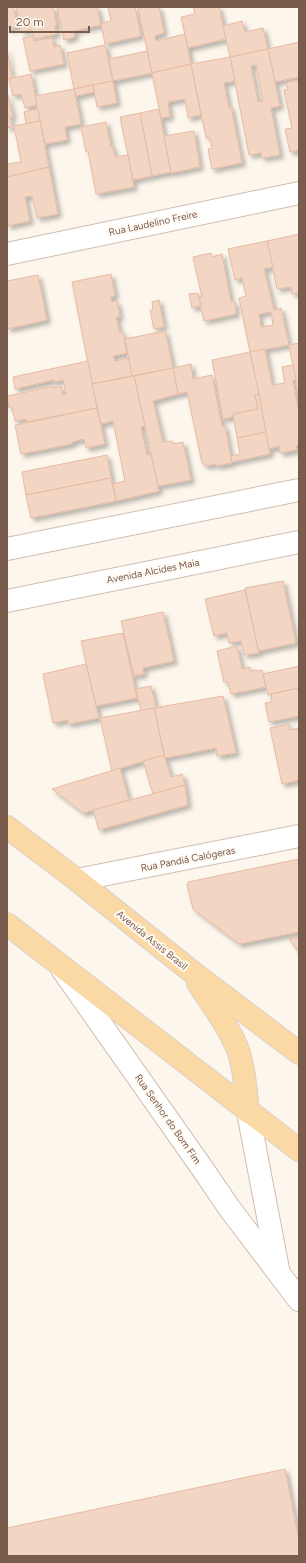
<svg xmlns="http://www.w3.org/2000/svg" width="306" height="1563" font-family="Figtree,sans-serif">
<defs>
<filter id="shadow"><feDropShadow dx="3.5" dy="3.5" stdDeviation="2" flood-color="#0004"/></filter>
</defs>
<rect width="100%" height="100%" fill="#fdf6ec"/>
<g fill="#f3d5c3" stroke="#e6bba3" fill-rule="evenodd" filter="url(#shadow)">
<polygon points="7,7 13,7 18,27 7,29"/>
<polygon points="16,7 53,7 57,25 55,26 57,34 34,39 31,30 22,32"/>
<polygon points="57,7 97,7 101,25 74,31 75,37 64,40"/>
<polygon points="108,7 135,7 141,36 105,44 101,23 111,21"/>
<polygon points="140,7 159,7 164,33 155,36 156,41 185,34 191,64 152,73 138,8"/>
<polygon points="193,7 219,7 226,39 188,48 181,17 195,14"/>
<polygon points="242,21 245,32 263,28 268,49 230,57 223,26"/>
<polygon points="33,36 34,41 52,38 54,47 60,45 64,64 30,71 23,38"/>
<polygon points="299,42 299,77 275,82 268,49"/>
<polygon points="105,45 113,81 74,89 67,53"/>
<polygon points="7,49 12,78 7,79"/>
<path d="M268,49L280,106L271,108L280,155L262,158L261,153L249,155L230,57ZM256,65L263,101L258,102L251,66Z"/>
<polygon points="147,51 152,73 113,81 109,59"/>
<polygon points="230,57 235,81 224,83 229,108 231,107 242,163 212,169 208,149 212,148 210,137 206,138 191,64"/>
<polygon points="191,64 201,115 188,118 185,99 168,102 170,117 161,118 152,73"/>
<polygon points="31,74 37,105 25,108 21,94 13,96 9,79"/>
<polygon points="299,80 299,150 290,152 285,129 292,128 284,90 288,89 286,83"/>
<polygon points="113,81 117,103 97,107 93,85"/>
<polygon points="93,85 94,92 76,96 74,89"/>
<polygon points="74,89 81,124 65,127 67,140 45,144 35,96"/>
<polygon points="7,92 13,117 10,117 12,127 7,128"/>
<polygon points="38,109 40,121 26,124 24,112"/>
<polygon points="159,109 171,172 152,176 140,113"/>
<polygon points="140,113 152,176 133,180 120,117"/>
<polygon points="40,121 49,167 7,177 7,164 21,162 14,126"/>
<polygon points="106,122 111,147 113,147 115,157 128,155 134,187 96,194 88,151 86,152 81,127"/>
<polygon points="194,131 200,167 171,173 164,136"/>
<polygon points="49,167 58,214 37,218 32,196 25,197 30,221 7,226 7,177"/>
<polygon points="299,234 299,293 292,294 291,287 277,289 267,241"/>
<path d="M267,241L273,267L264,269L274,310L281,308L289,345L250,352L239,298L246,296L242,278L235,280L228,249ZM271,312L273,325L261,327L259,314Z"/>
<polygon points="211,253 212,257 222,254 231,302 235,302 236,314 204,321 199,298 202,297 193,257"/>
<polygon points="111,274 115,296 111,297 112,302 117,301 120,317 116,317 120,333 123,332 127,353 113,356 115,361 129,358 132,376 92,384 72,282"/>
<polygon points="38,275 47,320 7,329 7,281"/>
<polygon points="198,293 201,306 192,308 189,294"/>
<polygon points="159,300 164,327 154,329 150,310 153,310 152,302"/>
<polygon points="165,331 173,368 132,376 125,339"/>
<polygon points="299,343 299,393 298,393 289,345"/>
<polygon points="265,349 272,385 285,383 282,367 293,365 296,380 293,381 299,413 299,445 296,446 297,450 280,453 279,446 269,449 250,352"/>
<polygon points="250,352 259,394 255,395 258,409 233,414 233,417 223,419 212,360"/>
<polygon points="88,361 97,408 27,422 26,419 15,421 12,407 9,408 7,396 54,386 54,388 61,386 63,395 66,394 63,380 54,382 54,380 15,389 13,377"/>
<polygon points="191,364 193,379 212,375 222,426 225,426 232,463 217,466 216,464 205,466 204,463 202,463 187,392 178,394 173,368"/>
<polygon points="173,368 178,394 153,401 163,442 172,441 173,444 183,442 191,480 158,486 134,376"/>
<polygon points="134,376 145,426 141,427 147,455 151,454 159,491 116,501 113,484 125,481 113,421 101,424 92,384"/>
<polygon points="259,394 266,432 237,438 233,414 258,409 255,395"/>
<polygon points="97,408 105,444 86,448 84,439 72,442 72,444 21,454 15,425"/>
<polygon points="266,432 270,454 232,462 231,456 240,454 237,438"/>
<polygon points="107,455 111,478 26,495 22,472"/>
<polygon points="111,478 116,501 31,518 26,495"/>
<polygon points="283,581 296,643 258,651 245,588"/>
<polygon points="245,590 259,653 244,655 241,641 229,643 227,633 214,636 205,599"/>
<polygon points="163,612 174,661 143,668 144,674 134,676 121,621"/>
<polygon points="123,633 137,698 96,706 81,641"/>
<polygon points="237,646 242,669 250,667 250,671 256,670 257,671 262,670 266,687 231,694 228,682 224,682 217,651"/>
<polygon points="86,664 99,718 68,724 68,720 53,723 43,674"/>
<polygon points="299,666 299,688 268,695 263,674"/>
<polygon points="151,686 156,708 141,711 136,689"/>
<polygon points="299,688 299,716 269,722 265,703 272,702 271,694"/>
<polygon points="223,696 236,753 217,756 216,748 165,758 154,708"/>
<polygon points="154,708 164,755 112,771 100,718"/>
<polygon points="289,724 290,730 299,728 299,780 282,784 270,728"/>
<polygon points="164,755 171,777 182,774 185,785 153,794 143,761"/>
<polygon points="120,768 129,800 83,813 52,789"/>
<polygon points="185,785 188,805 99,830 93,810"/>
<polygon points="299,859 299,932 239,944 193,909 187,885 188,882"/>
<polygon points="299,937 299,952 289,939"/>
<polygon points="285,1469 299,1540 299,1556 7,1556 7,1528"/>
</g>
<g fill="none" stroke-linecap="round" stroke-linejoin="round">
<defs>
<g id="minor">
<polyline points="7,254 299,193"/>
<polyline points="7,549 299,490"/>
<polyline points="7,601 299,542"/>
<polyline points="77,880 299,836"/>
<polyline points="62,969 202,1168 230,1209 299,1300"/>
<polyline points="248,1112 278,1269"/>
</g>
<g id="major">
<polyline points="7,827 77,880 191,971 299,1053"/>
<polyline points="7,924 299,1150"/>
<path d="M198,983C212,1005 230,1028 239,1053C245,1072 246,1093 248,1112"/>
</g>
</defs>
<use href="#minor" stroke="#d1beb0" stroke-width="24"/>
<use href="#major" stroke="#dad1cd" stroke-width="24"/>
<use href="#minor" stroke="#fff" stroke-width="22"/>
<use href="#major" stroke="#fbd9a5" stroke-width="22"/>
</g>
<g text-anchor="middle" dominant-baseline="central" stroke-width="4" stroke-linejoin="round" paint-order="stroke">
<g font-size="10" fill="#7a5c4d" stroke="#fffaf3">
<text transform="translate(153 223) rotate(-12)">Rua Laudelino Freire</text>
<text transform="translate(153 571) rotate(-11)">Avenida Alcides Maia</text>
<text transform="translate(188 859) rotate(-11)">Rua Pandiá Calógeras</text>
<text transform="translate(152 940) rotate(39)">Avenida Assis Brasil</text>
<text transform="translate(168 1119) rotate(55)">Rua Senhor do Bom Fim</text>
</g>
</g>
<rect width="306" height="1563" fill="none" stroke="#7a5c4d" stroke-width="16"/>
<path d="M10 26v6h79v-6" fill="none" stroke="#7a5c4d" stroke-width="2"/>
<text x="16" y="26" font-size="12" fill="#7a5c4d" stroke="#fffaf3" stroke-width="3" paint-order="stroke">20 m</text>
</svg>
